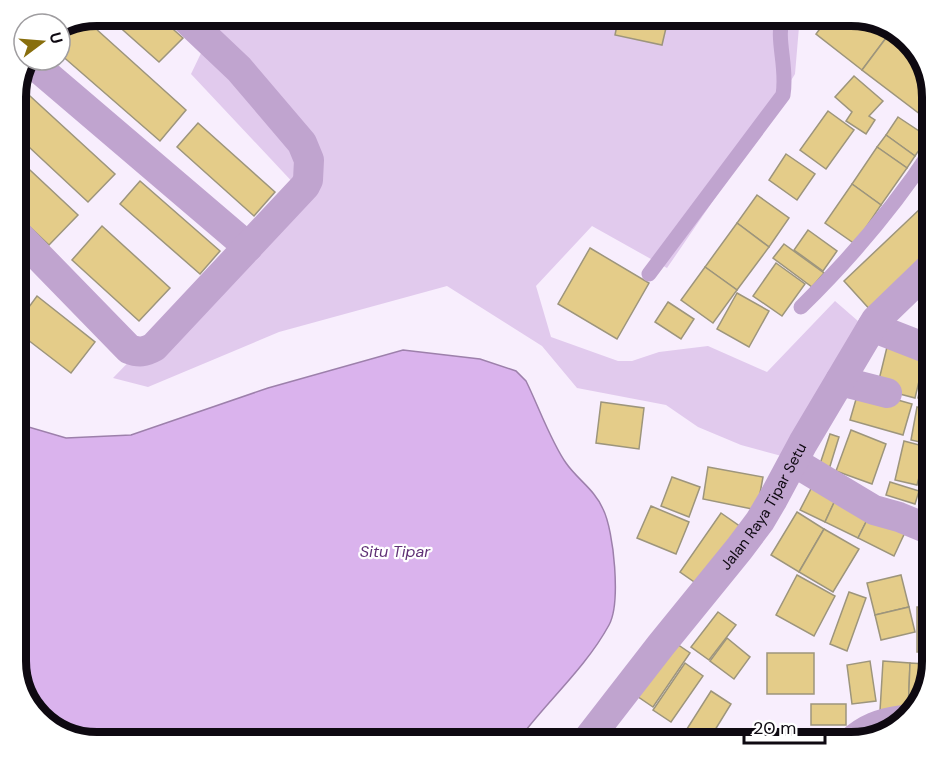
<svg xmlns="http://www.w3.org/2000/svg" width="948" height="758" font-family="'DM Sans',sans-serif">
<rect width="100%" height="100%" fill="#f8eefd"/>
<polygon fill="#e1caed" points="206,15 800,15 795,74 754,141 667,268 592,226 536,286 551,337 618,361 632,361 659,352 708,346 767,372 835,301 866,328 789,458 741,445 698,427 666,405 577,388 542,346 447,286 279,332 148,387 113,378 298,188 191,74 215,24"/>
<path fill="#dab3ed" stroke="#9d80ab" stroke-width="1.5" d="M403,350L480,359L516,371L526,381C538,405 551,442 566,463C577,479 595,490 603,509C614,531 621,603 609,625C585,669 545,703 516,743H96L43,723L15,667V423L66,438L131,435L268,388Z"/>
<g fill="#e4cc89" stroke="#9d957c" stroke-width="1.5">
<polygon points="106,15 157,15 183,38 159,62"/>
<polygon points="619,15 669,15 662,45 615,35"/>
<polygon points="830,15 852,15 892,30 862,70 816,34"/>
<polygon points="85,19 186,110 160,141 60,54 60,29"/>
<polygon points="892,30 905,35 933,96 933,124 862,70"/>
<polygon points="854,76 883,101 869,116 875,120 866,134 846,121 852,112 835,97"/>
<polygon points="18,85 115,174 88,202 15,134 15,91"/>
<polygon points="828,111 854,130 826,169 800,150"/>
<polygon points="898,117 928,137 915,156 886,135"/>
<polygon points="198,123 275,192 254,216 177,147"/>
<polygon points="886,135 915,156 907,168 877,147"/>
<polygon points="877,147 907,168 881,205 852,184"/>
<polygon points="786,154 815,174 797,200 769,180"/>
<polygon points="15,156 78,215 49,245 15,213"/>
<polygon points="140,181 220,251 200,274 120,204"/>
<polygon points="852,184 881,205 855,244 825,223"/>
<polygon points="757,195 789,218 769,247 737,223"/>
<polygon points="922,207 933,219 933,256 873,313 844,281"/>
<polygon points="737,223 769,247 737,290 705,267"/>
<polygon points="102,226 170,288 139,321 72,260"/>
<polygon points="808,230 837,251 823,271 794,250"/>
<polygon points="784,244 824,273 812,287 773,258"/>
<polygon points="590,248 649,283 617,339 558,304"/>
<polygon points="776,263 805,284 782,316 753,296"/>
<polygon points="705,267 737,290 713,323 681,300"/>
<polygon points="737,293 769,311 749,347 717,329"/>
<polygon points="37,296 95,342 71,373 15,330 15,326"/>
<polygon points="668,302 694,319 681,339 655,322"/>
<polygon points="888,343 926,352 915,398 877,388"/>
<polygon points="926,361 933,363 933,401 918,398"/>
<polygon points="859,389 912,404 903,435 850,420"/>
<polygon points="601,402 644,408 639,449 596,443"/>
<polygon points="917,407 933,410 933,445 911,440"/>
<polygon points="851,430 886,444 872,484 836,471"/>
<polygon points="830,434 839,437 827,476 817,473"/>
<polygon points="904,441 927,447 917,485 895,480"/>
<polygon points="931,455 933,455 933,485 928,485"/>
<polygon points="708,467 763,477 757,510 703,499"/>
<polygon points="672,477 700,487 689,517 661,506"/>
<polygon points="890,482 919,491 915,504 886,495"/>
<polygon points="814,483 838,494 825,522 800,510"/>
<polygon points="838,494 872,510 858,538 825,522"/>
<polygon points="928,494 933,496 933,514 924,512"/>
<polygon points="651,506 689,522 676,554 637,538"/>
<polygon points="872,510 907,528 894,556 858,538"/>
<polygon points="797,512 824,529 799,572 771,555"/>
<polygon points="721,513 741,527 700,586 680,572"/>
<polygon points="824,529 859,549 833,592 799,572"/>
<polygon points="933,536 933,578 925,575 930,560 926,559"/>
<polygon points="797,575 835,596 814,636 776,615"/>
<polygon points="901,575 909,607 875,615 867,583"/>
<polygon points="849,592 866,598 847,651 830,644"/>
<polygon points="909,607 915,632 881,640 875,615"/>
<rect x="917" y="607" width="16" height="45"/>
<polygon points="718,612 736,625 709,660 691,647"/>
<polygon points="727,638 750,657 734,679 710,661"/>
<polygon points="671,640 690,653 653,707 634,694"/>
<rect x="767" y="653" width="47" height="41"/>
<polygon points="870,661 876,701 852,704 847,665"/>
<polygon points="883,661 910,663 908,713 880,711"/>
<polygon points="685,663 703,676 671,722 653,710"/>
<polygon points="910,663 926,664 924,685 914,713 908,713"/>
<polygon points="711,691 731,704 707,743 702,743 685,732"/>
<rect x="811" y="704" width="35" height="21"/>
<polygon points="834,732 835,743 807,743 807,734"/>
<polygon points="762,736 763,743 744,743 744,737"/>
<polygon points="744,737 744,743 716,743 716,739"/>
</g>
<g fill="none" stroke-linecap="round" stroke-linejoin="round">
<g stroke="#c0a4cf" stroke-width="15">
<path d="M649,274L783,95C788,66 775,40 783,15"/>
<path d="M801,307C851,258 895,206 933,148"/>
</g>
<g stroke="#c0a4cf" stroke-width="30">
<polyline points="30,61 248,247"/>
<path d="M15,232L129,349C139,353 145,352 154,347L305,186L308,180L309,160L302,143L239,69L182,15"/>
<polyline points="872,327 931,350"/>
<polyline points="840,381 887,393"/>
<polyline points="794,462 874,510 899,517 928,529"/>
<path id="s1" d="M585,743L661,645L739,549L760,521L773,499L803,443L876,320L933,265"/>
<path d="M850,743C866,728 881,723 902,720"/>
</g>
</g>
<g text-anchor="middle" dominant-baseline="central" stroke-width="4.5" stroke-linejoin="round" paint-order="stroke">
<g font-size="15" fill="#0e0911" stroke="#fff">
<text stroke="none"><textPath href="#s1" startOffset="297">Jalan Raya Tipar Setu</textPath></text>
</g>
<g font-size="16" font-style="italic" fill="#603176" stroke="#fff">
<text x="395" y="551">Situ Tipar</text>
</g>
</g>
<path d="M0 0H948V758H0ZM97 26H851A71 71 0 0 1 922 97V661A71 71 0 0 1 851 732H97A71 71 0 0 1 26 661V97A71 71 0 0 1 97 26Z" fill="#fff" fill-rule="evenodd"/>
<path fill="none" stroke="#0e0911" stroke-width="8" d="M97 26H851A71 71 0 0 1 922 97V661A71 71 0 0 1 851 732H97A71 71 0 0 1 26 661V97A71 71 0 0 1 97 26Z"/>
<g transform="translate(42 42) rotate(74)"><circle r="28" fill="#ffffff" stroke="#9f9da0" stroke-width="1.5"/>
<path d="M0-4.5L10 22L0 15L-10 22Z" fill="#886e0d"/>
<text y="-9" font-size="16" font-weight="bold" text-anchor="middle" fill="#0e0911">U</text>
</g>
<path d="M744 734v9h81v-9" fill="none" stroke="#0e0911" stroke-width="3"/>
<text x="753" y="734" font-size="18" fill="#0e0911" stroke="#ffffff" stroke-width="4.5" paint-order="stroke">20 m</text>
</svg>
